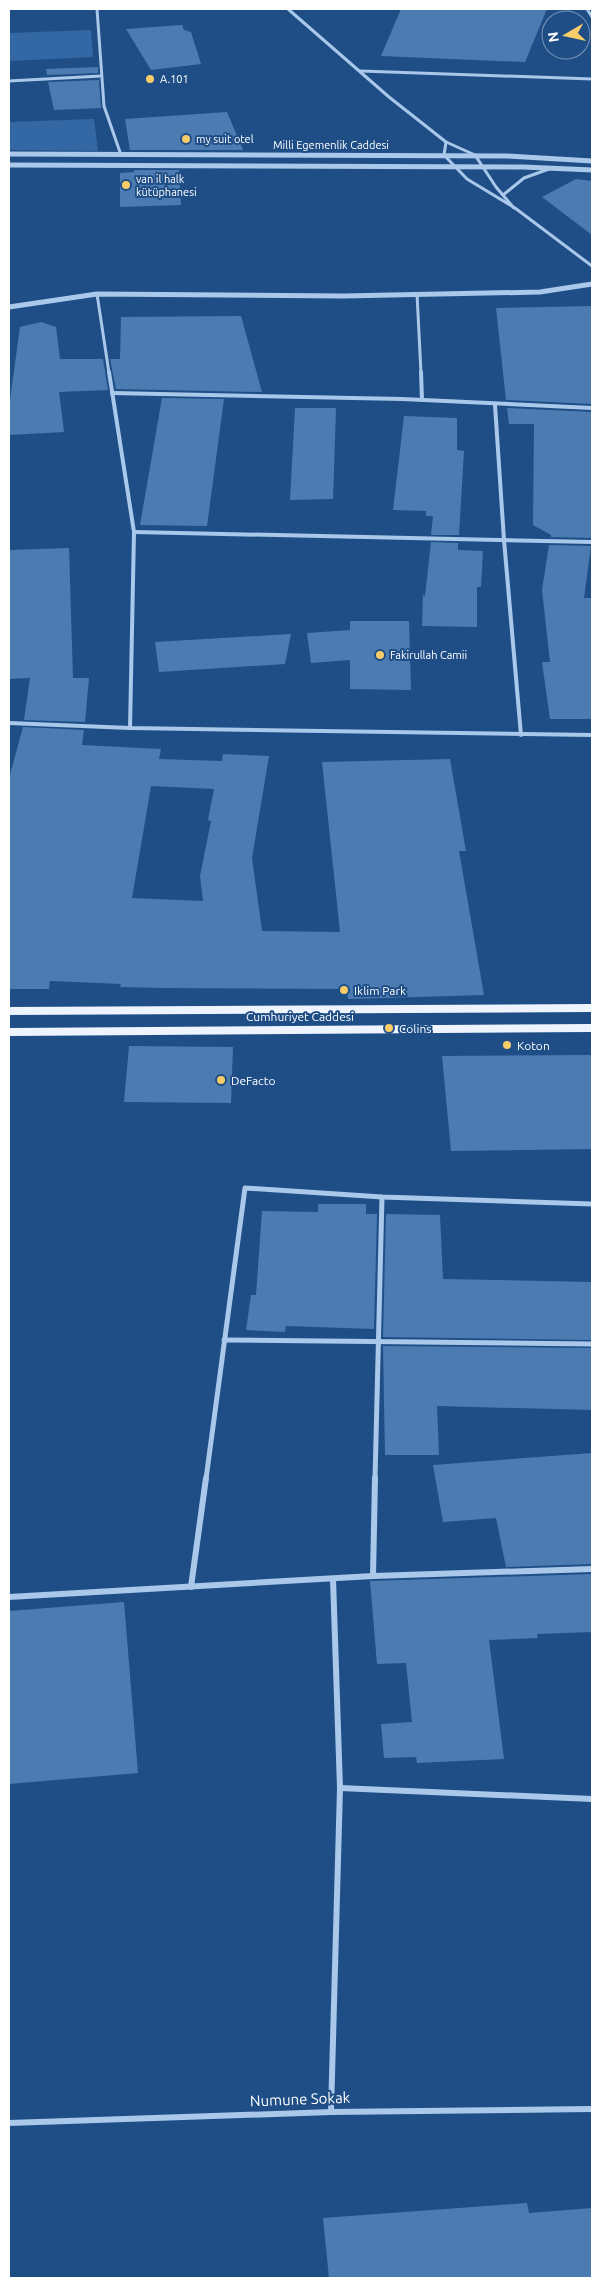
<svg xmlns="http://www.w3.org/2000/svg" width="601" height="2287" font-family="Ubuntu,sans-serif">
<rect width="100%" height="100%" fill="#1f4e87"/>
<g fill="#3368a4">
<polygon points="91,30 93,57 9,61 9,33"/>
<polygon points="94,119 98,151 9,150 9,122"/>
</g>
<g fill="#4c7bb2" fill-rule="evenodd">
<polygon points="401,9 547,9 525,62 381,56"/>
<polygon points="182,25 184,30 191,32 201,64 151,70 126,29"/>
<polygon points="98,67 98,73 47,75 46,69"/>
<polygon points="99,80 101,108 54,110 48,82"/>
<polygon points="227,112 243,150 130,150 125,119"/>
<polygon points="134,170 179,170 181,205 120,207 120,173 134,172"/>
<polygon points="576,179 592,181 592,235 542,197"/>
<polygon points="592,306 592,404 506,400 496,308"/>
<polygon points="241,316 262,392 116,389 110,359 120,359 121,317"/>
<polygon points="41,322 56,327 60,359 103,359 108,390 59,392 64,432 9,435 9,407 20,327"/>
<polygon points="162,398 224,399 207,526 140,525"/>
<polygon points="295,408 336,408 333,499 290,500"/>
<polygon points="507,408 592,412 592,538 551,537 551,535 533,525 534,424 509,424"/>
<polygon points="404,416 457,418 457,450 464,451 459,535 431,535 433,516 426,516 426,511 393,510"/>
<polygon points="431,542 458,543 458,550 483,551 481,587 477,587 477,627 422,626 423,595 425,596"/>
<polygon points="549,545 591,546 584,598 592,598 592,719 550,719 542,662 550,662 542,590"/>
<polygon points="69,548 73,678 89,678 85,722 24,720 30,678 9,679 9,550"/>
<polygon points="350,621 409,621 411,690 350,689 350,660 311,663 307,633 350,630"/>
<polygon points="291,634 285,664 159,672 155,642"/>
<path d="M23,727L84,730L82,745L161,749L159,759L222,761L223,754L269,756L252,858L262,931L340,932L322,762L450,759L466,851H459L484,995L348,999L347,989L163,988L120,987L121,984L50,981L49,989H9V778ZM151,786L214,789L208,820L211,821L200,876L203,901L132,898Z"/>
<polygon points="129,1046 233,1047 231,1103 124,1102"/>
<polygon points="592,1055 592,1149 451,1151 442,1056"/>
<polygon points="318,1204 366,1204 366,1214 377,1214 374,1329 286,1326 285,1332 246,1330 251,1295 256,1295 262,1211 318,1212"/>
<polygon points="386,1214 440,1215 443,1279 592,1282 592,1340 383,1337"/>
<polygon points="383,1346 592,1348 592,1410 437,1406 439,1455 385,1455"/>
<polygon points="592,1453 592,1564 506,1567 496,1518 443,1522 433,1465"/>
<polygon points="592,1574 592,1632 537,1634 538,1638 489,1640 504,1759 417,1763 416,1757 384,1758 381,1724 412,1722 406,1663 377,1664 370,1581"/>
<polygon points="124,1602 138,1773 9,1784 9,1611"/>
<polygon points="527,2203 529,2213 592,2208 592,2278 329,2278 323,2218"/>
</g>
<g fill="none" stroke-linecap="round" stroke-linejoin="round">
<g stroke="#a9c8ea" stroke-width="3">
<polyline points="97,9 104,106 121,155"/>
<polyline points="288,9 389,97 446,142 475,155 496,187 514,208"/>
<polyline points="587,9 592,17"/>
<polyline points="361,71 592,79"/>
<polyline points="9,81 101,76"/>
<polyline points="446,142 444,155 467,179 515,208 592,266"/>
<polyline points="503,195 524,178 549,169"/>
<polyline points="97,294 109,373"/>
<polyline points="417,294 421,373"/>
</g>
<g stroke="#a9c8ea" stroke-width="4">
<polyline points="109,372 134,532 130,728 592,735"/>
<polyline points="421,372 422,400"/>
<polyline points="112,393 402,399 592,408"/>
<polyline points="495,405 504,540 521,735"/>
<polyline points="134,532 592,542"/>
<polyline points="9,723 130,728"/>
</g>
<g stroke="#a9c8ea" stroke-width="5">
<polyline points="224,1340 592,1344"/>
<polyline points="206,1479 245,1188 382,1197 592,1204"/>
<polyline points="375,1479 382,1197"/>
</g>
<g stroke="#a9c8ea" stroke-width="6">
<polyline points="373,1576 375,1478"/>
<polyline points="191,1587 206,1478"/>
<polyline points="9,1597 373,1576 592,1569"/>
<polyline points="340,1788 592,1799"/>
<polyline points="331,2112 340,1788 333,1579"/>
<polyline points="9,2123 331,2112 592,2109"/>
</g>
<g stroke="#a9c8ea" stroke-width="5">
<polyline points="9,154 506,156 592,161"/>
<polyline points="9,165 523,167 592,170"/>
<polyline points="9,307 97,294 344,296 540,292 592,284"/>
</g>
<g fill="#edf4fe" fill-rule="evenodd">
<polygon points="592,1004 592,1012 9,1015 9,1007"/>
<polygon points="592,1024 592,1032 9,1036 9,1028"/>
</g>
</g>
<g fill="#f8cd69" stroke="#1f4e87" stroke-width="2">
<circle cx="150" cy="79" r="5"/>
<circle cx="186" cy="139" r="5"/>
<circle cx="126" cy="185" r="5"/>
<circle cx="380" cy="655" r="5"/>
<circle cx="344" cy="990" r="5"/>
<circle cx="389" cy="1028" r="5"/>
<circle cx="507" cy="1045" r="5"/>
<circle cx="221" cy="1080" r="5"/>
</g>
<g text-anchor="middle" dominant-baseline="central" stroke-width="4" stroke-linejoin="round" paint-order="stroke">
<g font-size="11" fill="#fff" stroke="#1f4e87" text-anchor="start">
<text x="160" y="79">A.101</text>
<text x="196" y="139">my suit otel</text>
<text x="136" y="179">van il halk<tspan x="136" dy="13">kütüphanesi</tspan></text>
<text x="390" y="655">Fakirullah Camii</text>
</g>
<g font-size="11" fill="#fff" stroke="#1f4e87">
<text x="331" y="145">Milli Egemenlik Caddesi</text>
</g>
<g font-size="12" fill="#fff" stroke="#1f4e87" text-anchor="start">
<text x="354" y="990">Iklim Park</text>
<text x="399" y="1028">Colins</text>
<text x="517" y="1045">Koton</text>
<text x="231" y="1080">DeFacto</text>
</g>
<g font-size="12" fill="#fff" stroke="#1f4e87">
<text x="300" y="1016">Cumhuriyet Caddesi</text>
</g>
<g font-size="15" fill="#fff" stroke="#1f4e87">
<text transform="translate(300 2099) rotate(-2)">Numune Sokak</text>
</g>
</g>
<rect width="601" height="2287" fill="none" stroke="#ffffff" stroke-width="20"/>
<g transform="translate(566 35) rotate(261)"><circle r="24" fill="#1f4e87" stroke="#7995b7"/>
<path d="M0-4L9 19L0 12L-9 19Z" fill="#f8cd69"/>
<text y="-8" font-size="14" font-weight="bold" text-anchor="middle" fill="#ffffff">N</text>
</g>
</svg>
